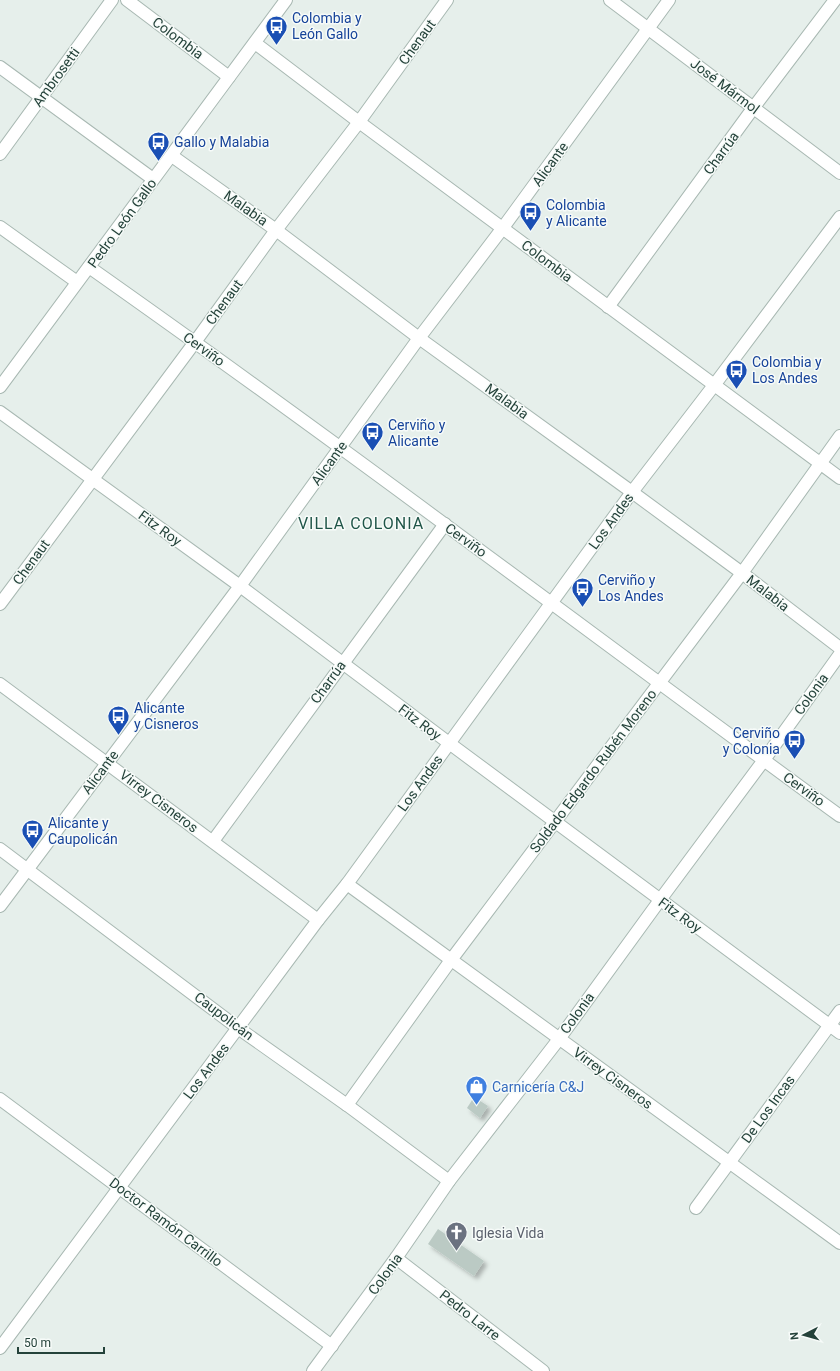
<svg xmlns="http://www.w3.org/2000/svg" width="840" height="1371" font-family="Roboto,sans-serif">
<defs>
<filter id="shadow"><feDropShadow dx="3.5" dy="3.5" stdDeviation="2" flood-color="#0004"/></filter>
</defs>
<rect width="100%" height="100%" fill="#e6efeb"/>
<g fill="#bbcac4" filter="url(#shadow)">
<polygon points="474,1097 488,1106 480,1118 467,1108"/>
<polygon points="438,1229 484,1261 474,1276 428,1244"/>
</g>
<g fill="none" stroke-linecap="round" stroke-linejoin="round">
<defs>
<g id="minor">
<polyline points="127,0 229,77"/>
<polyline points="610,0 840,173"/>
<polyline points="255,43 359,122 840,478"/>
<polyline points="0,67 153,179"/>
<polyline points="0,154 112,0"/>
<polyline points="172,156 276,230 419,338 632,492 742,573 840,648"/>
<polyline points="0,227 77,282"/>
<path d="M89,267C343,446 590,633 840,816"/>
<polyline points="608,307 754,107 835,0"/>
<polyline points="0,387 286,0"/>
<polyline points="0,412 240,586 449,743 840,1033"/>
<polyline points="0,604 195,342 276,230 359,122 447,0"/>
<polyline points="0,684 318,920"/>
<polyline points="213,841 445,524"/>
<polyline points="0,849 238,1028 347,1105 449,1181"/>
<polyline points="347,884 840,1243"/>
<polyline points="0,906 240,586 419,338 502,229 669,0"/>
<polyline points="0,1099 332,1346"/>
<polyline points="347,1105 451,960 742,573 840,436"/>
<polyline points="696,1208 840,1011"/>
<polyline points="396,1258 543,1371"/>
<polyline points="0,1348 318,920 347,884 632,492 715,384 840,217"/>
<polyline points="313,1371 396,1258 449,1181 559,1039 660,900 764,760 840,654"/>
</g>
</defs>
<use href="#minor" stroke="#a8b8b2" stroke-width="14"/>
<use href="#minor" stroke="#fff" stroke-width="12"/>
</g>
<defs>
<symbol id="bus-pin" viewBox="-11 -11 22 30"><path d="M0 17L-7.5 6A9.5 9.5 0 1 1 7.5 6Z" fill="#1a4fb4" stroke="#f7fbf9"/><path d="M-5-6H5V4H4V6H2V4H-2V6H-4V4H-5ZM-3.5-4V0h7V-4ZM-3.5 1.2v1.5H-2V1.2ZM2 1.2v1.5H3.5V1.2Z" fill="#fff"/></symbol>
<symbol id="shop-pin" viewBox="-11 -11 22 30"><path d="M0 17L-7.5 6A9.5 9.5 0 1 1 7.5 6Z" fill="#3f7fe0" stroke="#f7fbf9"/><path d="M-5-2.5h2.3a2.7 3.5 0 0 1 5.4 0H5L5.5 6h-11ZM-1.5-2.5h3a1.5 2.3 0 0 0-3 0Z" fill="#fff"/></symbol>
<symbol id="church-pin" viewBox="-11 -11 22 30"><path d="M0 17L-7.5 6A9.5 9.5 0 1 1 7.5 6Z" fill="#6b7280" stroke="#f7fbf9"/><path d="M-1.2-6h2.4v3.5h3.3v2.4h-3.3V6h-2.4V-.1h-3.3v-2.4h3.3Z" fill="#fff"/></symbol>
</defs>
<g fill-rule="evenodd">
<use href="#bus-pin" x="264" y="14" width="25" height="34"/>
<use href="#bus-pin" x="146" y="130" width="25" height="34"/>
<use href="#bus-pin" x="518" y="200" width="25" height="34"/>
<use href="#bus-pin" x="724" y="358" width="25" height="34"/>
<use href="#bus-pin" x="360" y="420" width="25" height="34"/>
<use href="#bus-pin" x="570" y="576" width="25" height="34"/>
<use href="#bus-pin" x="106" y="704" width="25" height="34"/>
<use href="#bus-pin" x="782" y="728" width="25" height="34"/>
<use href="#bus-pin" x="20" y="818" width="25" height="34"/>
<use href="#shop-pin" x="464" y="1074" width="25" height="34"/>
<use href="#church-pin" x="444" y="1220" width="25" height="34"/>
</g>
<g text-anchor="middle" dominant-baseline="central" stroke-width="3" stroke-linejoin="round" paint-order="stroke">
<g font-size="14" fill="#164399" stroke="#f7fbf9" text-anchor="start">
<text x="292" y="18">Colombia y<tspan x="292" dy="16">León Gallo</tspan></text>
<text x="174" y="142">Gallo y Malabia</text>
<text x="546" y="205">Colombia<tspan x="546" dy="16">y Alicante</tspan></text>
<text x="752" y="362">Colombia y<tspan x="752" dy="16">Los Andes</tspan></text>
<text x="388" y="425">Cerviño y<tspan x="388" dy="16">Alicante</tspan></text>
<text x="598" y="580">Cerviño y<tspan x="598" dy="16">Los Andes</tspan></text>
<text x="134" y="708">Alicante<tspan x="134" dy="16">y Cisneros</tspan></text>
<text x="780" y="733" text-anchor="end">Cerviño<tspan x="780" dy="16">y Colonia</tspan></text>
<text x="48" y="823">Alicante y<tspan x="48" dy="16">Caupolicán</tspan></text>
</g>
<g font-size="14" fill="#24423a" stroke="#f7fbf9">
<text transform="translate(178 38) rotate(37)">Colombia</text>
<text transform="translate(417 42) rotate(-54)">Chenaut</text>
<text transform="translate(56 77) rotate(-54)">Ambrosetti</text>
<text transform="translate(725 86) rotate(37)">José Mármol</text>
<text transform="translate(721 153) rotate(-54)">Charrúa</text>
<text transform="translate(550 164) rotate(-54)">Alicante</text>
<text transform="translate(246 208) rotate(35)">Malabia</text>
<text transform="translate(122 223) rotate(-54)">Pedro León Gallo</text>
<text transform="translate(547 261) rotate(37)">Colombia</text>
<text transform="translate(224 302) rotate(-54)">Chenaut</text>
<text transform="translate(204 349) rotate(36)">Cerviño</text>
<text transform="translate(507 401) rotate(36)">Malabia</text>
<text transform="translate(329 463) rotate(-54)">Alicante</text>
<text transform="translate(611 521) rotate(-54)">Los Andes</text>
<text transform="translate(160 528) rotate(36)">Fitz Roy</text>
<text transform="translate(466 540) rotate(36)">Cerviño</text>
<text transform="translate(31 562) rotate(-54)">Chenaut</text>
<text transform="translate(768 593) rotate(38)">Malabia</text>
<text transform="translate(328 682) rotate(-54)">Charrúa</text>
<text transform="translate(811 694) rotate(-54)">Colonia</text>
<text transform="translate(420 722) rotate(37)">Fitz Roy</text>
<text transform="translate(593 771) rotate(-53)">Soldado Edgardo Rubén Moreno</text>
<text transform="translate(100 772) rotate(-53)">Alicante</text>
<text transform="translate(420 783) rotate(-54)">Los Andes</text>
<text transform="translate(804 789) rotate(36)">Cerviño</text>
<text transform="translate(159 801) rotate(37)">Virrey Cisneros</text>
<text transform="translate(680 915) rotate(36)">Fitz Roy</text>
<text transform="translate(577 1013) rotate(-54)">Colonia</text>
<text transform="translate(224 1016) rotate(37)">Caupolicán</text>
<text transform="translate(206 1071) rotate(-53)">Los Andes</text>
<text transform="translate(613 1078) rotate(36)">Virrey Cisneros</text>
<text transform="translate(768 1109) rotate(-54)">De Los Incas</text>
<text transform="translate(166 1222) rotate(37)">Doctor Ramón Carrillo</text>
<text transform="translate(385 1274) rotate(-54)">Colonia</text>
<text transform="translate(470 1315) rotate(38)">Pedro Larre</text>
</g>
<g font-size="14" fill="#366cbe" stroke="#f7fbf9" text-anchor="start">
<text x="492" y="1087">Carnicería C&amp;J</text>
</g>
<g font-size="14" fill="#5b616d" stroke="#f7fbf9" text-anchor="start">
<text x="472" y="1233">Iglesia Vida</text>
</g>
<g font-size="16" letter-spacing="1" fill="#1f5548" stroke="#f7fbf9">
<text x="361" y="523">VILLA COLONIA</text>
</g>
</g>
<g transform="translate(804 1335) rotate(264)" stroke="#f7fbf9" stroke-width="3" paint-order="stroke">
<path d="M0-3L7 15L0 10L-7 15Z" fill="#24423a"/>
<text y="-6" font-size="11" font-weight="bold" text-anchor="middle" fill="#24423a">N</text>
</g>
<path d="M18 1347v6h86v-6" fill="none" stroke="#24423a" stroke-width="2"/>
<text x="24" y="1347" font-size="12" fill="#24423a" stroke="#f7fbf9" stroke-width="3" paint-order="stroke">50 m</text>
</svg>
